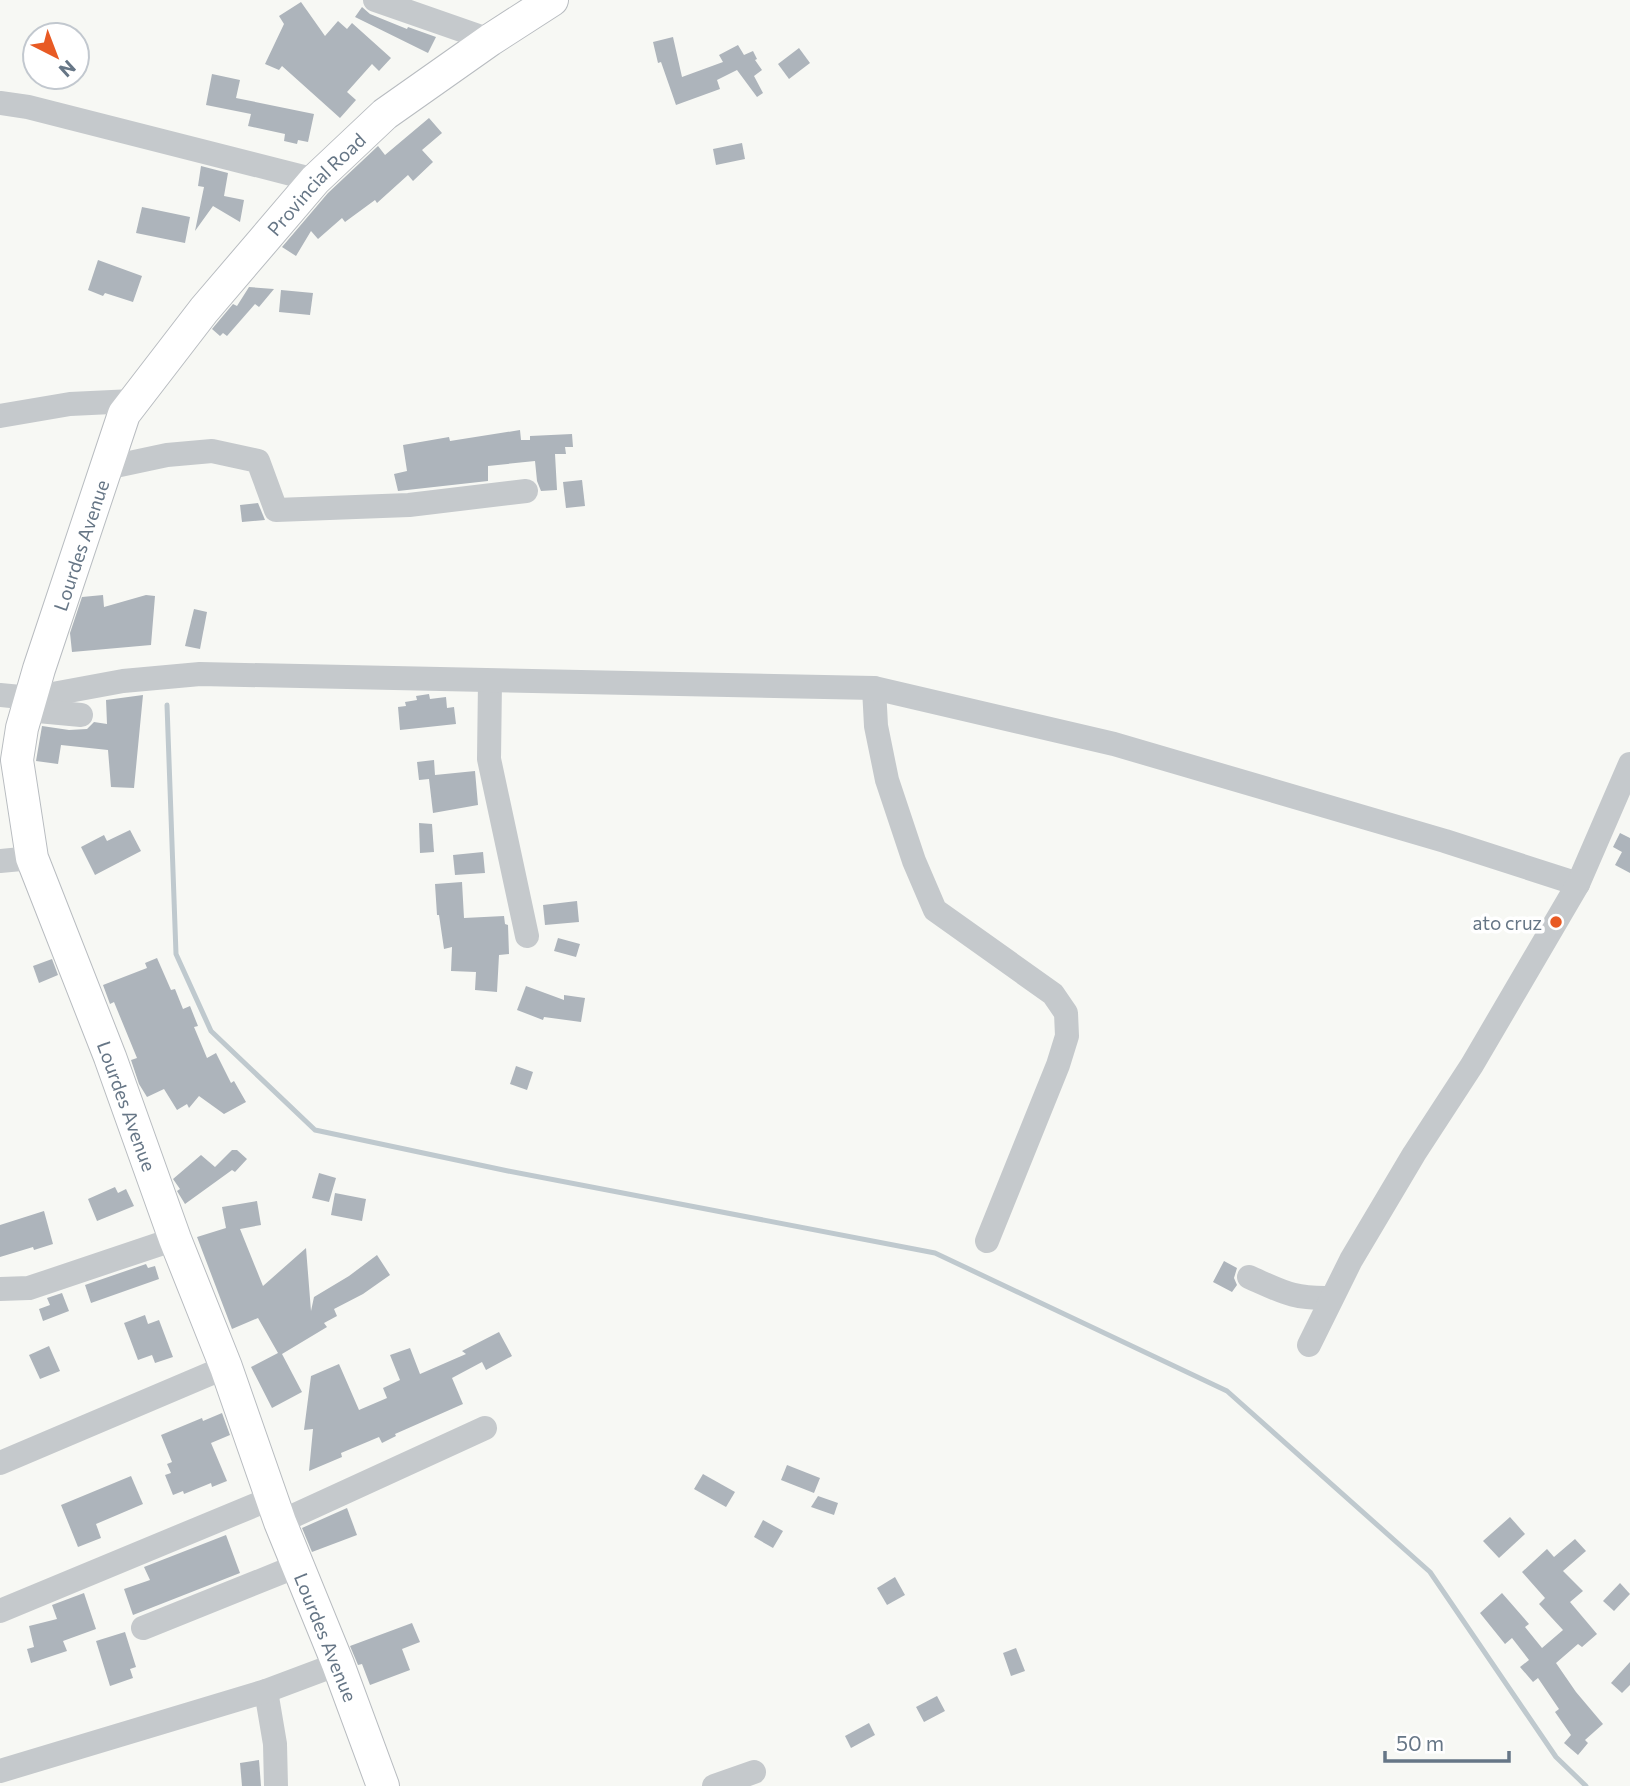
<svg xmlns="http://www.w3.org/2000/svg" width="1630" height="1786" font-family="Commissioner,sans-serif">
<rect width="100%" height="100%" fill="#f7f8f4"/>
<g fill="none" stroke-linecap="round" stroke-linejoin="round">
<polyline stroke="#bfc9ce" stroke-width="5" points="167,705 176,954 211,1031 315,1130 508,1171 935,1253 1227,1391 1430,1572 1556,1757 1586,1786"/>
</g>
<g fill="#adb4bb">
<polygon points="301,2 325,36 338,21 347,29 352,23 391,58 379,71 372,64 347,92 356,100 340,118 282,66 279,70 265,64 284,24 279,16"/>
<polygon points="362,7 370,14 407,29 408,27 436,37 428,53 355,17"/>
<polygon points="673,37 682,77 723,62 719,55 738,45 744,55 753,51 757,59 755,60 762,70 754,76 763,93 757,97 737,70 717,80 720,89 676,105 661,62 658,63 653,42"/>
<polygon points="799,48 810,63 789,79 778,64"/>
<polygon points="212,74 240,80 236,98 314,114 308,142 298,140 297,144 284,141 285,134 248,126 251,114 206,105"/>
<polygon points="429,118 442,133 422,150 433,162 413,181 408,175 377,203 375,200 345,222 342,218 318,239 311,231 296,256 282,247 328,193 378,146 385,155"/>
<polygon points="742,143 745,159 716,165 713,149"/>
<polygon points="201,166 228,173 224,196 244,200 240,222 213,206 195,231 204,187 198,186"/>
<polygon points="142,207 190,217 185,243 136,233"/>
<polygon points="98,260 142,276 133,302 105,293 103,296 88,290"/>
<polygon points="249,287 274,289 259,307 255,304 227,336 223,333 220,336 212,329 233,304 237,306"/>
<polygon points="281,290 313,293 310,315 279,312"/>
<polygon points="520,430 521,440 530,440 530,436 572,434 573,447 565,447 566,454 555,454 557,490 541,491 537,481 535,461 488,466 488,481 398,491 394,474 407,471 403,445 449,437 450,441"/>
<polygon points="582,480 585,506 566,508 563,482"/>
<polygon points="258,503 265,520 242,522 240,505"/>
<polygon points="103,595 104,607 146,595 155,596 151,645 72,652 70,633 82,597"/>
<polygon points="194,609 207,612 200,649 185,646"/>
<polygon points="429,694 430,699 446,697 447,708 454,707 456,724 400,730 398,707 406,706 405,702 417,700 416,696"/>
<polygon points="143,695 134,788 111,787 108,750 61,745 58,764 36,761 42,726 69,730 87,729 94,722 107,724 106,700"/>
<polygon points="434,760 435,775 475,771 478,805 433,813 429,779 419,780 417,762"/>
<polygon points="419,823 432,824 434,852 420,853"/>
<polygon points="130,830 141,851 95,875 81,847 104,835 107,841"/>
<polygon points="1620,833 1630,838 1630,873 1615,865 1622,852 1613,847"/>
<polygon points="483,852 485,873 455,875 453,855"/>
<polygon points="462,882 464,918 504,916 505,924 508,925 509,954 499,955 497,992 475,990 476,972 451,971 452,947 444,949 439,915 437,915 435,884"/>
<polygon points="577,901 579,922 545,925 543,905"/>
<polygon points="558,938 580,944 576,957 554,951"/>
<polygon points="157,958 171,990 175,989 183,1009 190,1006 198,1026 194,1027 207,1058 216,1053 231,1083 234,1081 246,1102 224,1114 199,1096 189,1108 187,1104 177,1110 164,1089 147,1097 139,1084 131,1060 137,1058 114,1002 110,1004 103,985 147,968 145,963"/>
<polygon points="52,959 58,975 39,983 33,966"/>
<polygon points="526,986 564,1000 564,995 585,998 581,1022 544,1017 543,1020 517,1010"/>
<polygon points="516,1066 533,1072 527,1090 510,1084"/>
<polygon points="232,1150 237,1150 247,1159 235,1172 232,1170 185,1204 177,1191 180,1189 173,1179 201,1155 215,1167"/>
<polygon points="319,1173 336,1178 329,1202 312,1198"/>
<polygon points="115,1187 118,1193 126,1189 134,1206 97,1221 88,1199"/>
<polygon points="335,1193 366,1199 362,1221 331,1215"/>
<polygon points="257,1201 261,1225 240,1229 263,1286 306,1248 311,1311 314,1297 349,1276 377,1255 390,1275 363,1294 334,1309 337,1316 324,1323 327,1327 282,1354 302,1392 272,1408 251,1367 278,1353 258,1318 232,1329 197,1237 226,1228 222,1207"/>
<polygon points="44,1211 53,1244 34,1250 33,1247 0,1257 0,1225"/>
<polygon points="1224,1261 1237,1268 1234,1278 1237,1285 1232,1292 1213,1282"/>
<polygon points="146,1264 148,1268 155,1266 159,1279 91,1303 85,1285"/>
<polygon points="62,1293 69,1311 43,1321 39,1309 50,1305 47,1298"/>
<polygon points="145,1315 148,1324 159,1320 173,1357 155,1363 152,1355 138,1360 124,1323"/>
<polygon points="499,1332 512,1356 486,1370 482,1362 452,1378 463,1404 395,1434 396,1436 382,1443 379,1437 341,1453 342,1457 309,1471 313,1429 304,1430 311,1376 339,1364 359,1410 387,1398 383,1388 400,1380 390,1355 410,1348 420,1374 466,1354 462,1351"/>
<polygon points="49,1346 60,1371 40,1379 29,1355"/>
<polygon points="222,1413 230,1435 211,1443 227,1481 212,1487 211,1483 184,1494 183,1491 173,1495 165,1475 171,1473 167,1464 172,1462 161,1435 202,1418 203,1421"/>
<polygon points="787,1465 820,1478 814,1493 781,1480"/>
<polygon points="703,1474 735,1492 726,1507 694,1489"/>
<polygon points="131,1476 143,1504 96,1524 101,1538 78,1547 61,1505"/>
<polygon points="818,1496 838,1503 834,1515 811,1507"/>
<polygon points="347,1508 357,1535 312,1552 302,1528"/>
<polygon points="1510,1517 1525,1534 1499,1558 1483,1541"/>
<polygon points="763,1520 783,1531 773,1548 754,1537"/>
<polygon points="226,1535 240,1573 133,1615 124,1589 150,1580 144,1567"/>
<polygon points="1575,1539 1586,1551 1563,1571 1583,1591 1570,1602 1597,1634 1582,1647 1578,1644 1556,1663 1576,1692 1603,1724 1585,1740 1588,1743 1578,1755 1564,1743 1571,1735 1555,1712 1559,1709 1538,1678 1533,1682 1520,1667 1529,1660 1512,1638 1505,1644 1480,1613 1502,1593 1529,1624 1525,1627 1542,1648 1563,1630 1539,1604 1545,1598 1522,1572 1547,1549 1554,1557"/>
<polygon points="895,1577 905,1595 887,1605 877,1588"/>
<polygon points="1620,1583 1630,1594 1614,1611 1603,1601"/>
<polygon points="84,1593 96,1629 63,1641 67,1651 31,1663 27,1649 34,1647 29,1626 57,1619 52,1605"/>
<polygon points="412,1623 420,1642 402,1649 410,1670 370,1685 362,1664 358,1665 350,1646"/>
<polygon points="125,1632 136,1667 130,1669 133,1678 110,1686 96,1641"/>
<polygon points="1016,1648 1025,1671 1011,1676 1003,1653"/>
<polygon points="1630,1662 1630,1685 1622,1693 1611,1683"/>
<polygon points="937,1696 945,1711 924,1722 916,1707"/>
<polygon points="869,1723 875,1735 851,1748 845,1736"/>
<polygon points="259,1760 261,1786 242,1786 240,1763"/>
</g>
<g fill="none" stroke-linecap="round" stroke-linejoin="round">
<defs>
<g id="major">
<path id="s1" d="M383,1786L338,1664L280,1522L226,1367L175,1239L110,1057L32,858L17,760L22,728L39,669L124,414L204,310L315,180L385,114L490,40L552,0"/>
</g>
</defs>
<use href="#major" stroke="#b8bcc0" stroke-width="34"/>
<g stroke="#c5c9cc" stroke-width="24">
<polyline points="375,0 490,40"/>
<polyline points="0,103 28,107 315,180"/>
<polyline points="0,416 70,404 133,401"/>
<polyline points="106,468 167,455 212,451 258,461 276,510 409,505 526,491"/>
<polyline points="490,681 489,759 527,936"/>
<polyline points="874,688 876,726 887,780 914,861 935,910 1053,994 1066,1013 1067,1036 1058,1065 987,1241"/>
<polyline points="0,695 31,698 123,681 200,674 874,688 1114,744 1445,841 1578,884"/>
<polyline points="27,710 81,715"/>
<polyline points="0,861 32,858"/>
<path d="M1249,1277C1283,1292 1293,1299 1331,1298"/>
<polyline points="0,1289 29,1288 175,1239"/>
<polyline points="1309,1345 1351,1260 1414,1154 1472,1065 1578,884 1630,764"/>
<polyline points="0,1463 226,1367"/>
<polyline points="280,1522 485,1428"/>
<polyline points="0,1611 272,1498"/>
<polyline points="143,1628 297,1566"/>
<polyline points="266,1691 275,1744 276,1786"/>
<polyline points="0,1771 266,1691 338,1664"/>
<polyline points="714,1786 754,1772"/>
</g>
<use href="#major" stroke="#fff" stroke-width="32"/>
</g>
<circle fill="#e85a24" stroke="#fff" stroke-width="2.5" cx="1556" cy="922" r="7"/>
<g text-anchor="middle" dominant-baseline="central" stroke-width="7" stroke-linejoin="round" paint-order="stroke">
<g font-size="19" fill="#667686" stroke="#fff">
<text stroke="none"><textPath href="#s1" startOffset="1754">Provincial Road</textPath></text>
<text stroke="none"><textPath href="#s1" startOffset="1316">Lourdes Avenue</textPath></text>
<text transform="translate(127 1106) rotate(70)">Lourdes Avenue</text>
<text transform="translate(326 1637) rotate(68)">Lourdes Avenue</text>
</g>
<g font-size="19" fill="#667686" stroke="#fff" text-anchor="end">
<text x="1542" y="922">ato cruz</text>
</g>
</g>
<g transform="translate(56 56) rotate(138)"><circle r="33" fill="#ffffff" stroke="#c2c8cf" stroke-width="2"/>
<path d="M0-5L12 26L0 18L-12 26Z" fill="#e85a24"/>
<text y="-10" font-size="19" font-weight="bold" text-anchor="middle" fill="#667686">N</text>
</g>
<path d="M1385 1751v10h124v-10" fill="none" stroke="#667686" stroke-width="3.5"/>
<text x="1396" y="1751" font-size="21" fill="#667686" stroke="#ffffff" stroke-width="5" paint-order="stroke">50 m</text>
</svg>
